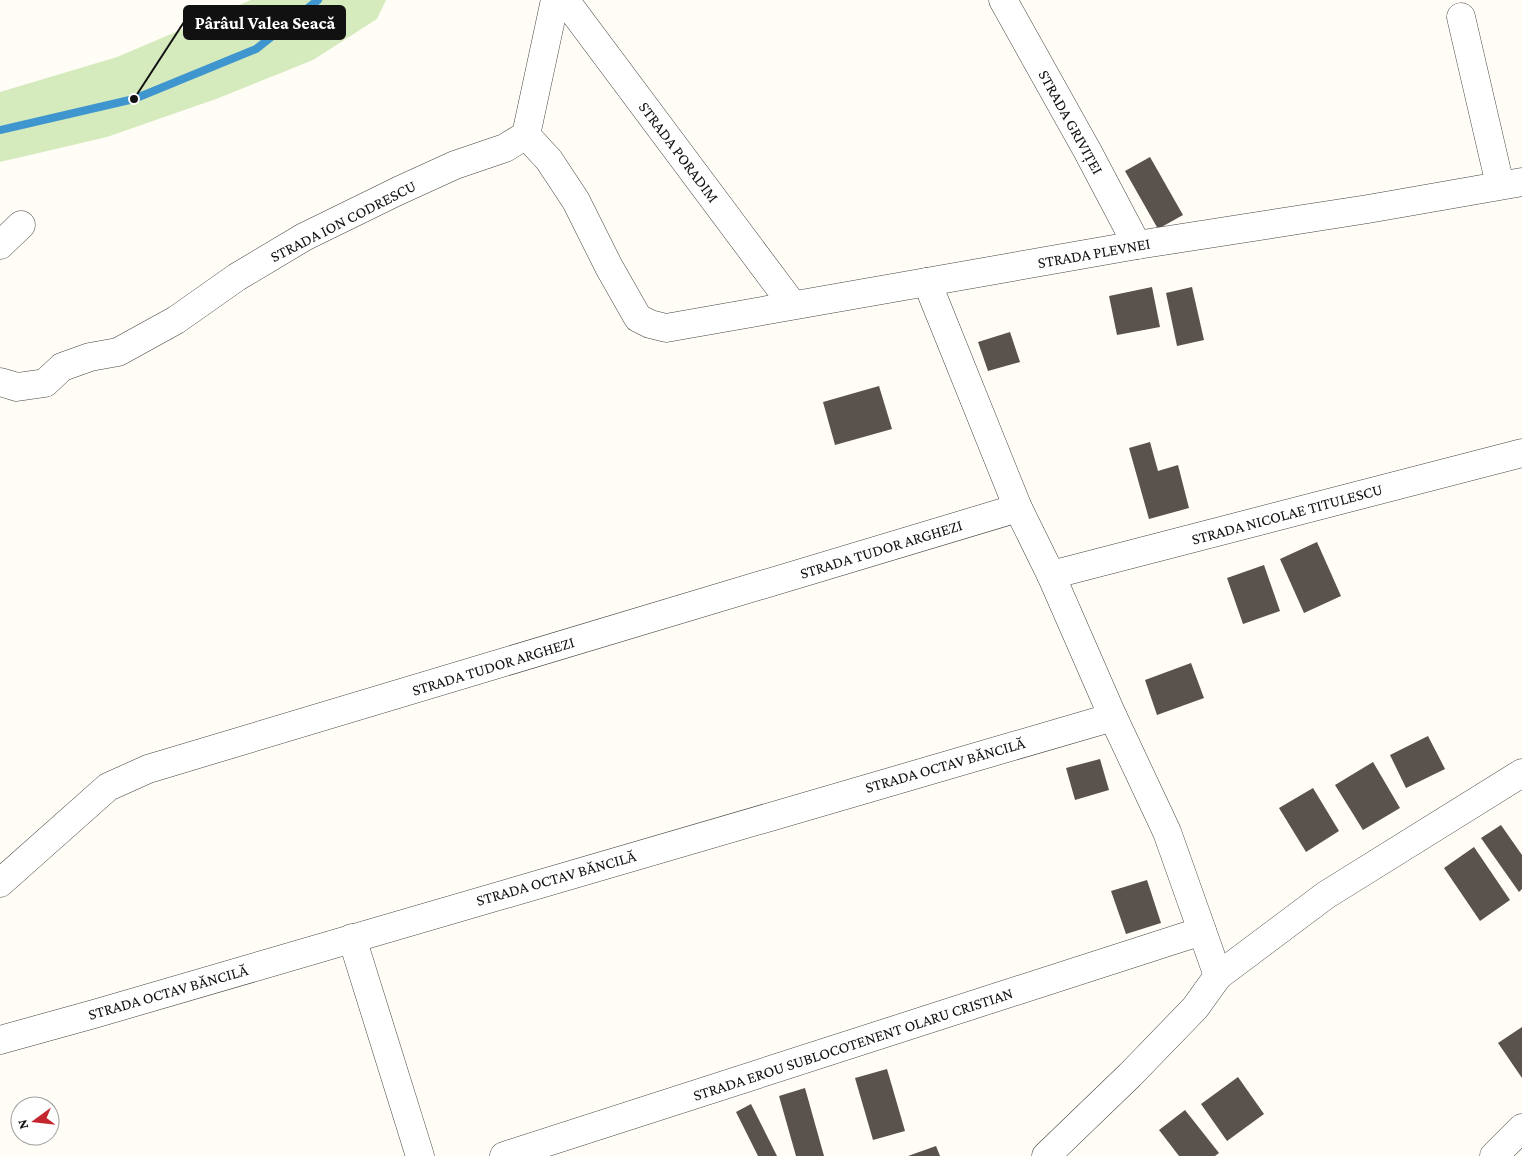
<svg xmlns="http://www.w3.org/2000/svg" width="1522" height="1156" font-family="'Crimson Pro',serif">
<rect width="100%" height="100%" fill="#fffdf5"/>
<polygon fill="#d5ebbd" points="251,0 386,0 377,19 313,60 216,99 107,137 0,162 0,92 117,57"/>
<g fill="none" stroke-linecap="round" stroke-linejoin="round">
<polyline stroke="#3f96cf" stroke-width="8" points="0,130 134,99 256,49 318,0"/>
</g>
<g fill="#5a524d">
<polygon points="1150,157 1183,215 1158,229 1125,171"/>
<polygon points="1152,287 1160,327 1117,335 1109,296"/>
<polygon points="1192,287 1204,340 1177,346 1166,293"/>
<polygon points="1010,332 1020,362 988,371 978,342"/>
<polygon points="879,386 892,429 835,445 823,402"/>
<polygon points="1150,442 1158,471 1178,465 1189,508 1149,519 1129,448"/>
<polygon points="1317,542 1341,596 1304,613 1280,559"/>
<polygon points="1264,565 1280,611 1243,624 1227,578"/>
<polygon points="1191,663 1204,698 1157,715 1145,680"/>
<polygon points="1428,736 1445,769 1406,788 1390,755"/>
<polygon points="1100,759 1109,790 1075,800 1066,768"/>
<polygon points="1373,762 1400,808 1363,830 1335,785"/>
<polygon points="1313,788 1339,831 1306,852 1279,808"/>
<polygon points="1501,825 1522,855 1522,889 1519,892 1481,838"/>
<polygon points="1474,847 1510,900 1480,921 1444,868"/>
<polygon points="1147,880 1161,923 1126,934 1111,891"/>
<polygon points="1522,1027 1522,1078 1498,1043"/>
<polygon points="887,1069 905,1131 873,1140 855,1078"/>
<polygon points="1238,1077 1264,1114 1227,1141 1201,1104"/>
<polygon points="805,1088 824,1156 796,1156 779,1096"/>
<polygon points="751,1104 777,1156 758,1156 736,1112"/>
<polygon points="1185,1110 1219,1153 1215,1156 1179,1156 1159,1130"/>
<polygon points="936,1146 940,1156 908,1156"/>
</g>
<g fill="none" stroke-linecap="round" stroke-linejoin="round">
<defs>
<g id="minor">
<polyline points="565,0 792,304"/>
<polyline points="1003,0 1088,152 1137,245"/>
<polyline points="1461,17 1500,185"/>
<polyline points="526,135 549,160 576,201 609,267 638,318 650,324 666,328 1137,245 1368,209 1522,182"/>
<polyline points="0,245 21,225"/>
<polyline points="927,282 1018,508 1051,575 1113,717 1167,832 1218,976"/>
<polyline points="0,382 17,387 45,383 62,367 90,357 118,352 176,320 237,277 304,237 398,191 455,165 505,148 526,135 555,0"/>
<polyline points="1051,575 1522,453"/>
<polyline points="0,883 108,787 148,769 1018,508"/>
<polyline points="352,938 420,1156"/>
<polyline points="0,1040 94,1014 1113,717"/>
<polyline points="504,1156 1202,931"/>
<polyline points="1046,1156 1130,1075 1195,1008 1218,976 1326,895 1522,773"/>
<polyline points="1494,1156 1522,1128"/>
</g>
</defs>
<use href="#minor" stroke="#444" stroke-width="29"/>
<use href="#minor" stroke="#fff" stroke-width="28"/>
</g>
<g text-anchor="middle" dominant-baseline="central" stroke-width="5" stroke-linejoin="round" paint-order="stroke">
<g font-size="16" fill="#111" stroke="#fff">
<text transform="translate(1071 122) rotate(61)">STRADA GRIVIȚEI</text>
<text transform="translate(679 152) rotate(53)">STRADA PORADIM</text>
<text transform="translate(343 221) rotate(-27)">STRADA ION CODRESCU</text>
<text transform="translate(1094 253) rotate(-10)">STRADA PLEVNEI</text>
<text transform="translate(1287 514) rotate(-15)">STRADA NICOLAE TITULESCU</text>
<text transform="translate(881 549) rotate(-17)">STRADA TUDOR ARGHEZI</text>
<text transform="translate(493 666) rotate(-17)">STRADA TUDOR ARGHEZI</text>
<text transform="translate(945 765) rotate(-16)">STRADA OCTAV BĂNCILĂ</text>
<text transform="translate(556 878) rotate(-16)">STRADA OCTAV BĂNCILĂ</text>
<text transform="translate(168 992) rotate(-16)">STRADA OCTAV BĂNCILĂ</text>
<text transform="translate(853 1044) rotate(-18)">STRADA EROU SUBLOCOTENENT OLARU CRISTIAN</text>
</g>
</g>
<path fill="none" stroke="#111" stroke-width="2" d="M134 99L184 22"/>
<circle fill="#111" stroke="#fff" stroke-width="2" cx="134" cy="99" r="5"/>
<rect fill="#111" stroke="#111" stroke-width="2" x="184" y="6" width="161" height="33" rx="5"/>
<g font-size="18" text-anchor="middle" font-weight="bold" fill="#fff">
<text x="265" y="29">Pârâul Valea Seacă</text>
</g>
<g transform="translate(35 1121) rotate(255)"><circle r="24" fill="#ffffff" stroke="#a0a0a0"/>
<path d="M0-4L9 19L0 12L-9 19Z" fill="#c4262e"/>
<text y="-8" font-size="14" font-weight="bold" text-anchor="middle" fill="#111111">N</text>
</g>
</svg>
